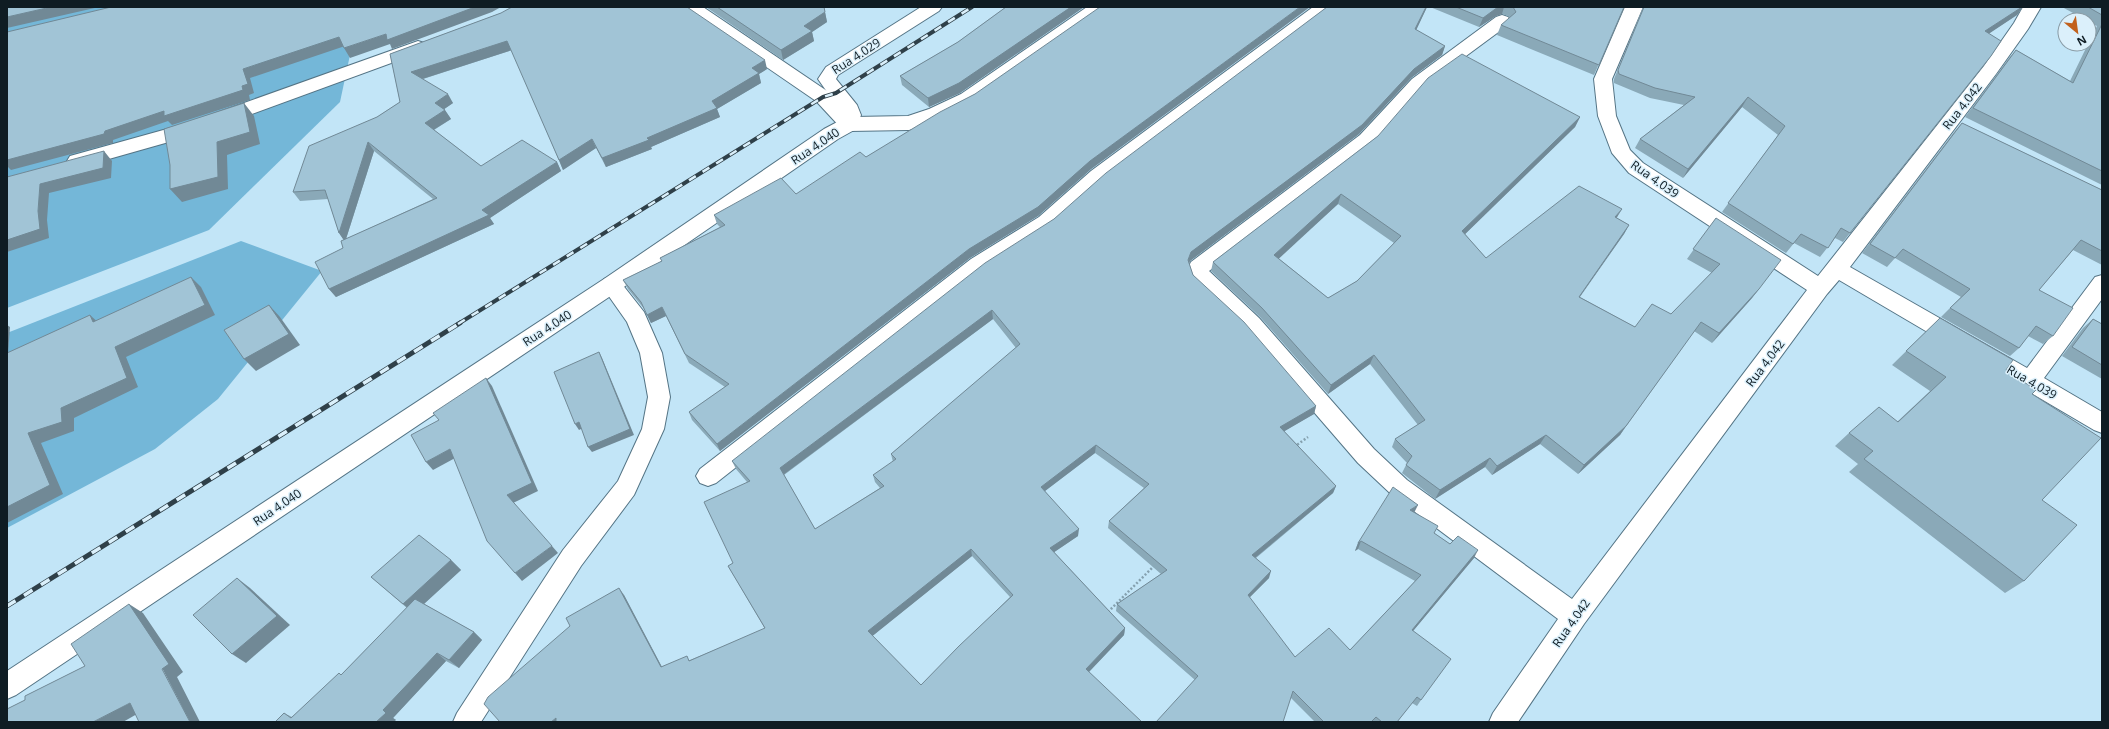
<svg xmlns="http://www.w3.org/2000/svg" width="2109" height="729" font-family="'Open Sans',sans-serif">
<rect width="100%" height="100%" fill="#c2e5f7"/>
<g fill="#74b7d8">
<polygon points="7,7 336,7 354,36 340,102 209,230 7,308"/>
<polygon points="241,241 322,271 218,399 155,449 7,528 7,333"/>
</g>
<g fill="none" stroke-linecap="round" stroke-linejoin="round">
<defs>
<g id="street">
<polygon points="682,7 703,7 830,93 854,117 908,116 929,109 961,94 1087,7 1108,7 1105,11 975,102 943,119 909,130 849,131 842,129 816,101 685,11"/>
<polygon points="1313,7 1333,7 1330,11 1105,181 1053,227 985,271 716,483 708,486 700,483 696,476 700,469 971,259 1039,217 1091,171"/>
<polygon points="1625,7 1643,7 1612,79 1616,116 1630,150 1643,163 1818,276 1984,66 2014,23 2023,7 2041,7 2028,29 1996,74 1850,267 2027,368 2095,277 2102,275 2102,299 2044,378 2102,412 2102,433 2094,430 1839,280 1827,294 1584,624 1518,722 1489,722 1493,713 1558,619 1391,494 1358,463 1243,330 1193,283 1188,268 1191,262 1360,135 1412,79 1496,17 1502,15 1508,17 1511,21 1508,25 1424,87 1374,145 1209,271 1259,318 1374,449 1407,480 1572,599 1807,290 1629,173 1612,153 1598,116 1594,79"/>
<polygon points="418,41 424,43 427,47 424,51 197,134 77,168 70,166 67,161 70,156 185,124"/>
<polygon points="611,277 618,279 644,312 662,353 670,397 664,429 634,495 581,566 481,722 453,722 457,713 563,550 618,481 642,429 648,397 640,353 627,322 601,285 604,279"/>
</g>
<polygon id="secondary" points="921,7 942,7 939,11 838,75 836,79 857,105 861,115 856,129 838,139 618,291 16,695 7,699 7,671 604,279 824,129 841,120 841,112 818,79 826,67"/>
</defs>
<use href="#street" stroke="#547485" stroke-width="2"/>
<use href="#secondary" stroke="#547485" stroke-width="2"/>
<g stroke="#85a1af" stroke-width="2.5" stroke-dasharray="2 2" stroke-linecap="butt">
<polyline points="1294,447 1308,437"/>
<polyline points="1108,612 1155,565"/>
</g>
<use href="#street" fill="#fff" fill-rule="evenodd"/>
<use href="#secondary" fill="#fff" fill-rule="evenodd"/>
<defs>
<polyline id="rail-far1" points="458,324 823,97 836,93 972,7"/>
<polyline id="rail" points="7,606 460,323"/>
</defs>
<use href="#rail-far1" stroke="#2f4049" stroke-width="4"/>
<use href="#rail" stroke="#2f4049" stroke-width="5"/>
<use href="#rail-far1" stroke="#dbf0fb" stroke-width="2.5" stroke-dasharray="8" stroke-linecap="butt"/>
<use href="#rail" stroke="#dbf0fb" stroke-width="3.5" stroke-dasharray="10" stroke-linecap="butt"/>
</g>
<g fill="#8aa9b8" fill-rule="evenodd">
<polygon points="706,7 824,7 827,22 812,32 814,41 783,60"/>
<polygon points="1006,7 1084,7 960,93 929,107 902,85 900,76 958,42"/>
<path d="M1327,7H1427L1416,30L1445,46L1442,55L1411,78L1359,134L1190,261L1189,263L1193,275L1316,406L1314,414L1284,431L1336,486L1333,493L1256,558L1269,578L1249,598L1295,657L1350,650L1415,581L1358,549L1355,551L1358,543L1414,512L1434,533L1450,544L1474,558L1413,631L1421,700L1417,706L1412,703L1397,722H1315L1291,698L1195,680L1116,611L1117,604L1161,574L1108,528L1109,521L1144,488L1095,453L1045,491L1078,536L1054,552L1125,628L1124,635L1089,672L500,722L624,595L662,667L690,660L765,629L728,566L733,563L747,482L736,469L732,461L1054,219ZM993,319L1016,348L891,454L893,462L873,475L875,482L880,488L815,529L784,475ZM972,556L1010,597L921,685L872,636Z"/>
<polygon points="1430,7 1624,7 1594,75 1497,35 1501,25 1510,18 1508,16 1502,14 1496,16 1479,27"/>
<polygon points="1643,7 2023,7 2017,15 1989,33 1850,233 1843,242 1835,238 1820,257 1794,243 1786,253 1722,212 1778,135 1742,107 1683,178 1635,148 1640,139 1684,105 1650,98 1614,83 1614,79"/>
<polygon points="2062,7 2102,7 2102,185 1965,117 2008,59 2016,50 2070,81 2088,44 2089,44 2089,42 2097,26 2089,22 2089,20 2086,20"/>
<path d="M501,13L767,69L759,74L761,83L717,109L720,117L651,147L652,149L606,167L596,148L563,170L512,50L423,79L453,103L444,109L451,119L434,130L481,166L557,162L561,171L490,218L494,224L336,297L329,289L343,248L344,240L339,233L328,199L300,201L293,192L377,117L400,102L390,54ZM374,151L433,199L346,239Z"/>
<polygon points="975,94 1090,170 1038,216 970,258 720,451 692,420 689,412 725,387 689,363 666,316 651,323 645,310 628,289 623,280 662,261 660,258 720,227 717,224 714,215 796,194 866,157"/>
<path d="M1580,117L1575,127L1465,234L1486,258L1617,218L1629,225L1624,234L1580,297L1635,327L1671,314L1712,273L1687,259L1716,218L1759,289L1752,298L1712,343L1694,331L1620,435L1578,474L1540,444L1492,475L1485,467L1435,499L1402,473L1407,463L1392,447L1395,439L1418,425L1370,364L1328,394L1260,317L1211,271L1213,262L1378,136ZM1338,204L1394,243L1357,281L1328,298L1278,258Z"/>
<polygon points="1962,123 2102,190 2102,265 2073,250 2039,290 2053,336 2043,344 2028,336 2019,348 2010,356 1941,317 1961,297 1895,258 1887,267 1862,253 1954,132"/>
<polygon points="1940,318 2006,370 2032,394 2042,500 2024,581 2005,593 1849,472 1858,464 1835,446 1849,433 1898,421 1930,391 1892,365"/>
<polygon points="2093,319 2102,324 2102,379 2062,356 2083,328"/>
<polygon points="451,560 461,570 424,604 474,632 482,640 459,668 446,661 393,718 396,720 275,722 284,713 292,717 341,675 407,608 371,577"/>
</g>
<g fill="#718996">
<polygon points="51,7 99,7 7,28 7,17"/>
<polygon points="475,7 501,7 492,12 392,49 390,44 350,58 344,48 386,34"/>
<polygon points="1071,7 1084,7 960,93 929,107 928,98"/>
<polygon points="1300,7 1310,7 1090,170 1038,216 970,258 720,451 717,444 969,249"/>
<polygon points="1426,7 1427,7 1412,39 1415,29"/>
<polygon points="1498,7 1504,7 1502,14 1496,16 1479,27 1483,18"/>
<polygon points="2022,7 2023,7 2017,15 1978,41 1985,31"/>
<polygon points="825,12 827,22 812,32 814,41 783,60 781,50 804,26"/>
<polygon points="339,37 345,46 250,78 254,93 249,95 250,100 172,125 168,121 113,140 113,143 11,170 7,166 7,160 242,86 243,69"/>
<polygon points="507,41 512,50 416,81 411,72"/>
<polygon points="1445,46 1442,55 1411,78 1359,134 1190,261 1187,268 1188,260 1191,252 1414,69"/>
<polygon points="765,60 767,69 759,74 761,83 717,109 720,117 651,147 652,149 606,167 602,158 647,138 712,101 752,68"/>
<polygon points="448,94 453,103 440,112 435,103"/>
<polygon points="1748,97 1742,107 1683,178 1688,169"/>
<polygon points="244,103 254,116 260,144 227,155 228,189 182,202 170,189 217,142"/>
<polygon points="445,110 451,119 430,132 425,123"/>
<polygon points="1580,117 1575,127 1458,241 1462,231"/>
<polygon points="592,139 596,148 563,170 559,160"/>
<polygon points="368,142 374,151 345,242 339,233"/>
<polygon points="104,151 112,161 111,178 49,193 47,220 49,238 7,252 7,240 38,211 40,184"/>
<polygon points="557,162 561,171 490,218 494,224 336,297 329,289 482,210"/>
<polygon points="1341,194 1338,204 1272,265 1274,255"/>
<polygon points="1622,209 1616,219 1615,217"/>
<polygon points="1629,225 1624,234 1573,306 1579,297"/>
<polygon points="191,277 201,287 215,315 126,357 138,387 74,418 74,431 41,443 63,494 7,523 7,507 28,433 61,408 115,347"/>
<polygon points="1759,289 1752,298 1712,343 1719,333"/>
<polygon points="269,305 280,317 300,345 256,371 244,359"/>
<polygon points="662,307 666,316 651,323 647,315"/>
<polygon points="992,310 993,319 783,475 780,468"/>
<polygon points="90,315 101,325 93,322"/>
<polygon points="7,325 10,327 7,368"/>
<polygon points="599,352 602,358 634,435 592,452 588,447"/>
<polygon points="1374,355 1370,364 1328,394 1331,385"/>
<polygon points="486,378 492,386 538,491 513,503 507,495"/>
<polygon points="1316,406 1314,414 1278,435 1280,427"/>
<polygon points="579,422 583,428 579,430 575,424"/>
<polygon points="1626,426 1620,435 1578,474 1584,465"/>
<polygon points="1546,435 1540,444 1492,475 1497,466"/>
<polygon points="1096,445 1095,453 1041,494 1041,487"/>
<polygon points="450,449 457,457 433,470 426,462"/>
<polygon points="1490,458 1485,467 1435,499 1440,490"/>
<polygon points="1336,486 1333,493 1250,562 1252,555"/>
<polygon points="1418,505 1414,513 1410,510"/>
<polygon points="1079,529 1078,536 1050,555 1050,548"/>
<polygon points="1361,541 1358,549 1355,551 1358,543"/>
<polygon points="552,546 558,553 522,581 515,573"/>
<polygon points="971,549 972,556 870,638 868,631"/>
<polygon points="1478,550 1474,558 1408,637 1412,630"/>
<polygon points="451,560 461,570 414,613 403,604"/>
<polygon points="1271,571 1269,578 1245,602 1248,595"/>
<polygon points="237,578 250,588 290,625 246,663 232,654"/>
<polygon points="619,588 624,595 665,673 661,667"/>
<polygon points="129,604 143,613 183,672 177,677 200,722 190,722"/>
<polygon points="1125,628 1124,635 1085,676 1086,669"/>
<polygon points="474,632 482,640 459,668 449,660"/>
<polygon points="437,653 446,661 393,718 396,720 394,722 376,722 383,710"/>
<polygon points="130,703 144,710 123,722 93,722"/>
<polygon points="556,718 560,722 551,722"/>
</g>
<g fill="#a1c4d6" stroke="#718996" fill-rule="evenodd">
<polygon points="7,7 51,7 7,17"/>
<polygon points="111,7 475,7 387,40 386,34 344,48 339,37 243,69 248,84 242,86 243,90 164,116 164,111 105,131 104,134 7,160 7,32"/>
<polygon points="512,7 687,7 765,60 752,68 759,73 712,101 717,108 647,138 649,140 602,158 592,139 559,160 507,41 411,72 448,94 435,103 445,110 425,123 481,166 522,140 557,162 482,210 489,215 329,289 315,262 343,248 341,241 437,198 368,142 339,233 325,190 293,192 309,146 377,117 400,102 390,54 501,13"/>
<polygon points="717,7 824,7 825,12 804,26 812,31 781,50"/>
<polygon points="1006,7 1071,7 959,83 928,98 900,76 958,42"/>
<polygon points="1100,7 1300,7 1090,161 1038,207 969,249 717,444 689,412 729,384 685,354 662,307 647,315 641,302 623,280 662,261 660,258 725,225 714,215 781,178 796,194 860,152 866,157 940,112 975,94"/>
<path d="M1327,7H1426L1415,29L1445,46L1414,69L1362,125L1191,252L1188,260L1193,275L1244,322L1316,406L1280,427L1336,486L1252,555L1271,571L1248,595L1295,657L1329,628L1350,650L1421,575L1361,541L1358,543L1393,487L1418,505L1410,510L1438,526L1434,533L1450,544L1458,536L1478,550L1412,630L1451,659L1421,700L1417,697L1397,722H1382L1376,717L1371,722H1324L1293,691L1283,722H1156L1198,676L1117,604L1167,570L1109,521L1149,484L1096,445L1041,487L1079,529L1050,548L1125,628L1086,669L1142,722H556V718L551,722H500L484,704L488,697L570,626L566,618L619,588L661,667L687,656L689,661L765,628L728,566L733,563L704,502L750,481L732,461L985,263L1054,219L1106,173ZM992,310L1020,344L891,454L896,459L873,475L884,486L815,529L780,468ZM971,549L1013,595L959,646L921,685L868,631Z"/>
<polygon points="1456,7 1498,7 1483,18"/>
<polygon points="1513,7 1624,7 1599,65 1501,25 1516,12"/>
<polygon points="1644,7 2022,7 1985,31 2001,41 1991,56 1850,233 1841,228 1828,248 1801,234 1793,244 1728,203 1785,126 1748,97 1688,169 1640,139 1695,97 1655,88 1619,74 1618,70"/>
<polygon points="2088,7 2102,7 2102,15"/>
<polygon points="2102,24 2102,171 1973,108 2016,50 2073,83"/>
<path d="M1462,54L1580,117L1462,231L1486,258L1579,186L1622,209L1615,217L1629,225L1579,297L1635,327L1652,304L1671,314L1720,264L1693,249L1716,218L1781,260L1759,289L1719,333L1701,322L1626,426L1584,465L1546,435L1497,466L1490,458L1440,490L1406,465L1412,456L1395,439L1425,420L1374,355L1331,385L1262,308L1213,262L1378,136L1428,78ZM1341,194L1401,236L1357,281L1328,298L1274,255Z"/>
<polygon points="244,103 250,132 217,142 218,177 170,189 170,165 164,129"/>
<polygon points="1962,123 2102,190 2102,251 2081,240 2039,290 2073,308 2053,336 2036,326 2019,348 1950,308 1970,289 1903,249 1895,258 1870,244"/>
<polygon points="104,151 103,168 40,184 38,211 40,229 7,240 7,177"/>
<polygon points="191,277 205,305 115,347 127,378 61,408 62,422 28,433 50,485 7,507 7,353 90,315 93,322"/>
<polygon points="269,305 289,334 244,359 224,330"/>
<polygon points="1940,318 2013,360 2006,370 2036,390 2032,394 2101,438 2042,500 2077,525 2024,581 1864,459 1873,451 1849,433 1879,407 1898,422 1946,377 1906,351"/>
<polygon points="2093,319 2102,324 2102,365 2072,347"/>
<polygon points="599,352 630,429 588,447 579,422 575,424 554,372"/>
<polygon points="486,378 532,483 507,495 552,546 515,573 487,541 450,449 426,462 411,435 439,420 433,413"/>
<polygon points="419,535 451,560 403,604 371,577"/>
<polygon points="237,578 277,616 232,654 193,615"/>
<polygon points="415,599 474,632 449,660 437,653 383,710 386,713 376,722 275,722 284,713 291,718 339,673 341,675"/>
<polygon points="129,604 169,664 162,669 190,722 139,722 130,703 93,722 7,722 7,709 25,700 25,696 85,666 71,644"/>
</g>
<g text-anchor="middle" dominant-baseline="central" stroke-width="3" stroke-linejoin="round" paint-order="stroke">
<g font-size="12" fill="#0f1c23" stroke="#dbf0fb">
<text transform="translate(856 56) rotate(-33)">Rua 4.029</text>
<text transform="translate(1962 106) rotate(-52)">Rua 4.042</text>
<text transform="translate(815 146) rotate(-34)">Rua 4.040</text>
<text transform="translate(1655 179) rotate(35)">Rua 4.039</text>
<text transform="translate(547 328) rotate(-33)">Rua 4.040</text>
<text transform="translate(1765 363) rotate(-53)">Rua 4.042</text>
<text transform="translate(2032 382) rotate(30)">Rua 4.039</text>
<text transform="translate(277 507) rotate(-34)">Rua 4.040</text>
<text transform="translate(1571 623) rotate(-55)">Rua 4.042</text>
</g>
</g>
<rect width="2109" height="729" fill="none" stroke="#0f1c23" stroke-width="16"/>
<g transform="translate(2077 32) rotate(151)"><circle r="19" fill="#dbf0fb" stroke="#899ba5"/>
<path d="M0-3L7 15L0 10L-7 15Z" fill="#c1611d"/>
<text y="-6" font-size="11" font-weight="bold" text-anchor="middle" fill="#0f1c23">N</text>
</g>
</svg>
